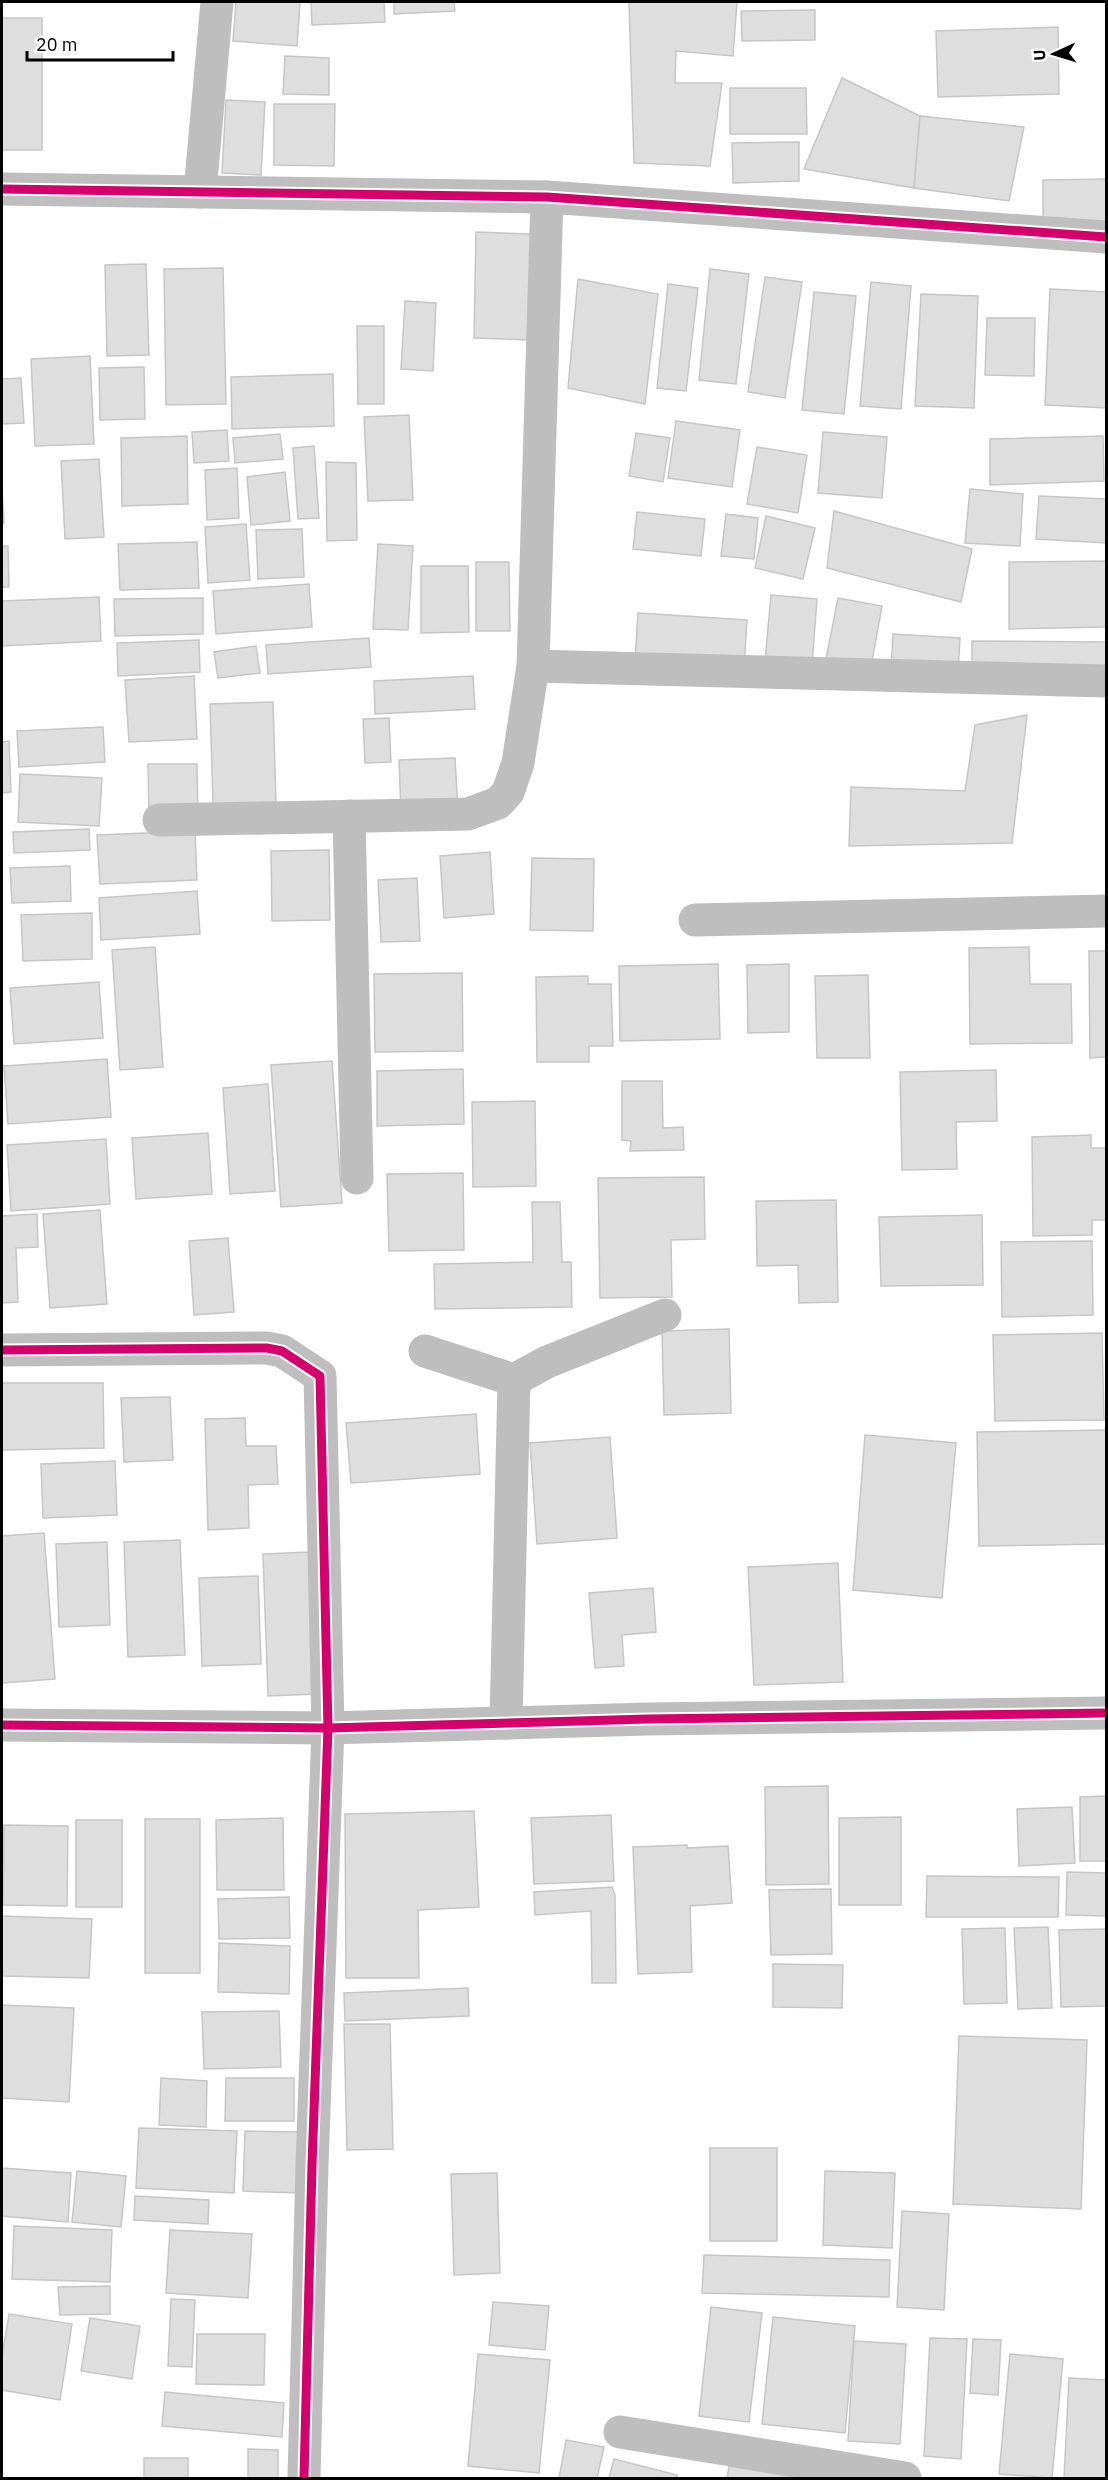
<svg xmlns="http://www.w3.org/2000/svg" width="1108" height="2480" font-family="'IBM Plex Sans',sans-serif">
<rect width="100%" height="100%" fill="#fff"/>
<g fill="#dedede" stroke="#c6c6c6" stroke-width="1.5">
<polygon points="236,2 300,2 297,46 233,41"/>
<polygon points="311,2 384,2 385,22 312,25"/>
<polygon points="394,2 454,2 455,11 394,14"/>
<polygon points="629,2 737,2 733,56 676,51 675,83 722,83 710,166 634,163"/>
<polygon points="815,10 815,40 742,41 741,11"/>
<rect x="2" y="18" width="40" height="132"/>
<polygon points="1058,27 1059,94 938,97 936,31"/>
<polygon points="285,56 329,58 329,95 283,94"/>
<polygon points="842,78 920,116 914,188 804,169"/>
<polygon points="730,88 806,88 807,134 730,134"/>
<polygon points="226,100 265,102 261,175 222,173"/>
<polygon points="274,104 335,104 334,166 274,165"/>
<polygon points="920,116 1024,127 1009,201 914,188"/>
<polygon points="799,142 799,181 733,183 732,143"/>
<polygon points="1106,179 1106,221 1043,222 1043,180"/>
<polygon points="476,232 532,234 528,340 474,338"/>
<polygon points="146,264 149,355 107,356 105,265"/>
<polygon points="223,268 226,404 166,405 164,269"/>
<polygon points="710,269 749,274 736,384 699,380"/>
<polygon points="765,277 802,282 785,398 748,392"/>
<polygon points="578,279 658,294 645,404 568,388"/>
<polygon points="871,282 911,286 901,409 860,406"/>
<polygon points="668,284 698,288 686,391 657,388"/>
<polygon points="1050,289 1106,292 1106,408 1045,405"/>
<polygon points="814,292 856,296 844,414 802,410"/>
<polygon points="921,294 978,296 974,408 915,406"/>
<polygon points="405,301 436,303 433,371 401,369"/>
<polygon points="987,318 1035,318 1034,376 985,375"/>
<polygon points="357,326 384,326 384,404 358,404"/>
<polygon points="90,356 94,444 35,446 31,359"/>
<polygon points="144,367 145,419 100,420 99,368"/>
<polygon points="333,374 334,426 232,429 231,377"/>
<polygon points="21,378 24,423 2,424 2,379"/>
<polygon points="409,415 413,500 368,501 364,417"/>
<polygon points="676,421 740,430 732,487 668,478"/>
<polygon points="227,430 229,461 194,463 192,432"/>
<polygon points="823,432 887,437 882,498 818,493"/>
<polygon points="636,433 670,438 663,482 629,476"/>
<polygon points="280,434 283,459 235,463 233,438"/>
<polygon points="187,436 188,504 122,506 121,438"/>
<polygon points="1103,436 1104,481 990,485 990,439"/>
<polygon points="314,446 319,518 298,519 293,448"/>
<polygon points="757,447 807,455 798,513 747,504"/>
<polygon points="99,459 104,537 65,539 61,461"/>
<polygon points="326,462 356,463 357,540 327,541"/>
<polygon points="237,468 239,518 207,520 205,470"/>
<polygon points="285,472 290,521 251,525 247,477"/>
<polygon points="2,488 4,523 2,523"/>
<polygon points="970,489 1023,494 1020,546 965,543"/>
<polygon points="1039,496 1106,499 1106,543 1036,539"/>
<polygon points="834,511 972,549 961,602 827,568"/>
<polygon points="637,512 705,519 701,556 633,549"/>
<polygon points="726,514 758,518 754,559 721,556"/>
<polygon points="766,516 815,528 803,579 755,568"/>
<polygon points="246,524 250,580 208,583 205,527"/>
<polygon points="302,529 304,577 258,579 256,530"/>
<polygon points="197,542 199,588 120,590 118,544"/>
<polygon points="378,544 413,546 408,630 373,629"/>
<polygon points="2,546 8,546 9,587 2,587"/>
<polygon points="1106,561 1106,627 1009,629 1009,562"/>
<polygon points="476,562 509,562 510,631 476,631"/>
<polygon points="421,566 468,566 469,632 421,633"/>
<polygon points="309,584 312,627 216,634 213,591"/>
<polygon points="771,595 817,599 812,665 765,661"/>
<polygon points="99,597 101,641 2,646 2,601"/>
<polygon points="203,598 203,634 115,636 114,599"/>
<polygon points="838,598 882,606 871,667 826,659"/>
<polygon points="638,613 747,620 744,667 635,660"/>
<polygon points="893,634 960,638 958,673 891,669"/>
<polygon points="369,638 371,667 268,674 266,645"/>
<polygon points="199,640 200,672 118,676 117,643"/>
<polygon points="972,641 1106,642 1106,675 972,673"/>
<polygon points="256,646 260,673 218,678 214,652"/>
<polygon points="194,676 197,739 129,742 125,680"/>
<polygon points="473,676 475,709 375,714 374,681"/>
<polygon points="273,702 276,802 213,804 210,704"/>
<polygon points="1027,715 1012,843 849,846 851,787 965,791 975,725"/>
<polygon points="389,718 391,762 365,763 363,719"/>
<polygon points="103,727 105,762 19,767 17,731"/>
<polygon points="9,741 11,792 2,793 2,742"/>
<polygon points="455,758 458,809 401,812 399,760"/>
<polygon points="148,764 197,764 198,820 149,820"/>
<polygon points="20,774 102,778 99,826 18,822"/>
<polygon points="89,829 90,850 14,853 13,832"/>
<polygon points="195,831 197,880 100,884 97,835"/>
<polygon points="329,850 330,920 272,921 271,851"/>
<polygon points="490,852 494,914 444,918 440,856"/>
<polygon points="532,858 594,859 593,931 530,930"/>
<polygon points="70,866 71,901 12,903 10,868"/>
<polygon points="417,878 420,941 381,942 378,880"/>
<polygon points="197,891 200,934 101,940 99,898"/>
<polygon points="92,913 92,959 23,961 21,915"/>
<polygon points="155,947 163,1067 120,1070 112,950"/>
<polygon points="1029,947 1030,984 1071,984 1072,1043 970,1044 969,948"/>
<polygon points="1089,951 1106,951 1106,1057 1090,1058"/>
<polygon points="718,964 720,1039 620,1041 619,966"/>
<polygon points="789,964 789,1032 748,1033 747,965"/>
<polygon points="462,973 463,1051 375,1052 374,974"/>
<polygon points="868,975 870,1058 817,1058 815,976"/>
<polygon points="588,976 588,984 611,984 613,1046 589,1046 589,1062 537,1062 536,977"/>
<polygon points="99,982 103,1038 14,1044 10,988"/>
<polygon points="107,1059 111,1117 8,1124 4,1066"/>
<polygon points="332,1061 342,1203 281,1207 271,1065"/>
<polygon points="463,1069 464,1124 377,1126 377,1071"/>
<polygon points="996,1070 997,1121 956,1122 957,1169 902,1170 900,1072"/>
<polygon points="622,1081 662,1081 663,1128 683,1127 684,1150 630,1151 631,1141 622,1140"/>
<polygon points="268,1084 275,1191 230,1194 223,1088"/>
<polygon points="535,1101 536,1186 473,1187 472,1102"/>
<polygon points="208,1133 212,1194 136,1199 132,1138"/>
<polygon points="1091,1135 1091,1148 1106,1148 1106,1220 1092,1220 1092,1235 1033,1236 1032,1137"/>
<polygon points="106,1139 110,1204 11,1211 7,1145"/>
<polygon points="463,1173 464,1250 389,1251 387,1174"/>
<polygon points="704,1177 705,1239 671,1240 672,1297 600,1298 598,1178"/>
<polygon points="836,1200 838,1302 799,1303 798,1265 757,1266 756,1201"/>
<polygon points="532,1202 560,1202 562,1262 571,1262 572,1307 435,1309 434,1264 533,1262"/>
<polygon points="100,1210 107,1304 50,1308 43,1214"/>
<polygon points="37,1214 38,1247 16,1248 18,1302 2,1303 2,1216"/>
<polygon points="982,1215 983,1285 881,1286 879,1217"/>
<polygon points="228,1238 234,1312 194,1315 189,1241"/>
<polygon points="1092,1241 1093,1315 1002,1317 1001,1242"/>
<polygon points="729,1329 731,1413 664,1415 662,1331"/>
<polygon points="1102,1333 1104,1420 995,1421 993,1335"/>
<polygon points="2,1383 103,1383 104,1448 2,1450"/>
<polygon points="170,1397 173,1460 124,1462 121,1398"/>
<polygon points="476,1414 480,1474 351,1483 346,1423"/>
<polygon points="245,1418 246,1446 276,1446 278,1484 248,1485 249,1528 208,1530 205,1419"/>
<polygon points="1106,1430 1106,1544 979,1546 977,1432"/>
<polygon points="865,1435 956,1443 942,1598 853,1590"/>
<polygon points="610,1437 617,1538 537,1544 530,1443"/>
<polygon points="115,1461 117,1515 43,1518 41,1464"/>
<polygon points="44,1533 55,1679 2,1683 2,1536"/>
<polygon points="180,1540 185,1655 128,1657 124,1542"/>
<polygon points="107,1542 110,1625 59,1627 56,1544"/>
<polygon points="310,1552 316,1694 268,1696 263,1554"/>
<polygon points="838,1563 843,1682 754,1685 748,1567"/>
<polygon points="258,1576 261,1664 202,1666 199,1578"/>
<polygon points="653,1588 656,1632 622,1635 624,1666 595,1668 589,1593"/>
<polygon points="828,1786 829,1884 766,1885 765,1787"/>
<polygon points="1106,1796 1106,1861 1080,1861 1080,1797"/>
<polygon points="1072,1807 1075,1863 1019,1866 1017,1809"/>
<polygon points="474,1811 479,1907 418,1910 419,1978 346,1978 345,1814"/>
<polygon points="611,1815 614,1881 534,1884 531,1818"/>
<polygon points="901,1817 901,1905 839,1905 839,1818"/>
<polygon points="283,1818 284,1890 217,1890 216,1820"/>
<rect x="145" y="1819" width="55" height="154"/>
<rect x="76" y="1820" width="46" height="87"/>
<polygon points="4,1825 68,1826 67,1906 3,1905"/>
<polygon points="687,1845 687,1848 728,1846 732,1903 690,1906 692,1972 638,1974 633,1847"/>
<polygon points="1067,1872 1106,1873 1106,1916 1066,1915"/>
<polygon points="927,1876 1059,1877 1058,1917 926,1917"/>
<polygon points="612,1887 615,1895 616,1983 592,1983 591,1911 535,1915 534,1892"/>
<polygon points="831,1889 832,1954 771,1955 769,1890"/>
<polygon points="289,1897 290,1938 219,1939 218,1899"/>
<polygon points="2,1916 92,1919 89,1978 2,1976"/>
<polygon points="1048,1927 1052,2008 1018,2009 1014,1928"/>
<polygon points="1005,1928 1007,2003 964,2004 962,1929"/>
<polygon points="1106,1929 1106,2006 1061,2007 1059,1930"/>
<polygon points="219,1943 290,1946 289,1994 218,1992"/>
<polygon points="773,1964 843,1965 842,2008 773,2007"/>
<polygon points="468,1988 469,2016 345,2021 344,1993"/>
<polygon points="2,2005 74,2008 69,2102 2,2098"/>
<polygon points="279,2011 281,2067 204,2069 202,2012"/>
<polygon points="344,2024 390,2024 393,2149 347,2150"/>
<polygon points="959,2036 1087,2040 1081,2209 953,2204"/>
<polygon points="161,2078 207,2081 206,2127 159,2125"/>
<polygon points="226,2078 294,2078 294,2121 225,2121"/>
<polygon points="139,2128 237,2131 234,2193 136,2188"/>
<polygon points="245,2131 301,2132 298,2193 243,2191"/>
<rect x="710" y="2148" width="67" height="93"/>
<polygon points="2,2168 71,2173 68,2222 2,2216"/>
<polygon points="77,2171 126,2176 121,2227 72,2222"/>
<polygon points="825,2171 895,2173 892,2248 823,2245"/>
<polygon points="497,2173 500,2273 454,2275 451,2174"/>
<polygon points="135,2196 209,2200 208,2224 134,2220"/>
<polygon points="902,2211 949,2214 944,2310 897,2307"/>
<polygon points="14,2226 112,2230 110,2282 12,2279"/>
<polygon points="170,2230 252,2234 248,2298 166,2293"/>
<polygon points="704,2255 890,2260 889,2297 702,2293"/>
<polygon points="110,2286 110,2314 60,2315 58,2287"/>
<polygon points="171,2299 195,2300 192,2367 168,2366"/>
<polygon points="493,2302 549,2306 545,2350 489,2345"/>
<polygon points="711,2307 762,2313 749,2422 699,2416"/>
<polygon points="9,2314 72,2324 60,2400 2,2390 2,2356"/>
<polygon points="773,2317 855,2326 845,2433 762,2424"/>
<polygon points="90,2318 140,2326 132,2379 81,2371"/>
<polygon points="197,2334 265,2334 264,2385 196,2384"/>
<polygon points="930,2338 967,2339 961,2459 924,2456"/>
<polygon points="973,2339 1001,2340 998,2395 970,2393"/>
<polygon points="854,2341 906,2344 900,2444 848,2441"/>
<polygon points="478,2354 550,2360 539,2473 468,2466"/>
<polygon points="1010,2354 1063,2359 1052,2478 999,2474"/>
<polygon points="1069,2378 1106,2380 1106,2478 1064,2478"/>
<polygon points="165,2392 284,2403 282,2437 162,2426"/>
<polygon points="566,2440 604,2447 597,2478 559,2478"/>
<polygon points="248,2449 278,2450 278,2478 248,2478"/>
<rect x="144" y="2458" width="44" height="20"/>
<polygon points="614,2459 677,2475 676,2478 609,2478"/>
<polygon points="729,2466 799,2478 727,2478"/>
</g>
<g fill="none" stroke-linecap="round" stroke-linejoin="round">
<g stroke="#bebebe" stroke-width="33">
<polyline points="2,189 547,197 1106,237"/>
<polyline points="200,192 217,2"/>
<polyline points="533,666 1106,681"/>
<polyline points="349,816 357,1178"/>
<polyline points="159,820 468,814 498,803 508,792 518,763 533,666 547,197"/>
<polyline points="695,920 1106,911"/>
<polyline points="2,1350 267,1348 282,1351 320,1376 328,1728 312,2165 304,2478"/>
<polyline points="425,1351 514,1380"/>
<polyline points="506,1723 514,1380 547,1362 665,1315"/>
<polyline points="2,1725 328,1728 648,1719 1106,1713"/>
<polyline points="620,2432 905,2478"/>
</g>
<defs>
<g id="cycleway">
<polyline points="2,189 547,197 1106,237"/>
<polyline points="2,1350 267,1348 282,1351 320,1376 328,1728 312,2165 304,2478"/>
<polyline points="2,1725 328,1728 648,1719 1106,1713"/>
</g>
</defs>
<use href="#cycleway" stroke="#fff" stroke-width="13"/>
<use href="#cycleway" stroke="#d6006c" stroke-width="9"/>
</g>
<rect width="1108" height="2480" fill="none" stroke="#000000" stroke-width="6"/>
<g transform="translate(1054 54) rotate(266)" stroke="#ffffff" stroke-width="4.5" paint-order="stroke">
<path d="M0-4.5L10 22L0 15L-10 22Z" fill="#000000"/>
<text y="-9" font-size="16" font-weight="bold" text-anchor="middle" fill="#000000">U</text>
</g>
<path d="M27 51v9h146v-9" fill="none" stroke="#000000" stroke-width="3"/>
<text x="36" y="51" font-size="18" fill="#000000" stroke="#ffffff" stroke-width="4.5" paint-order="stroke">20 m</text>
</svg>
